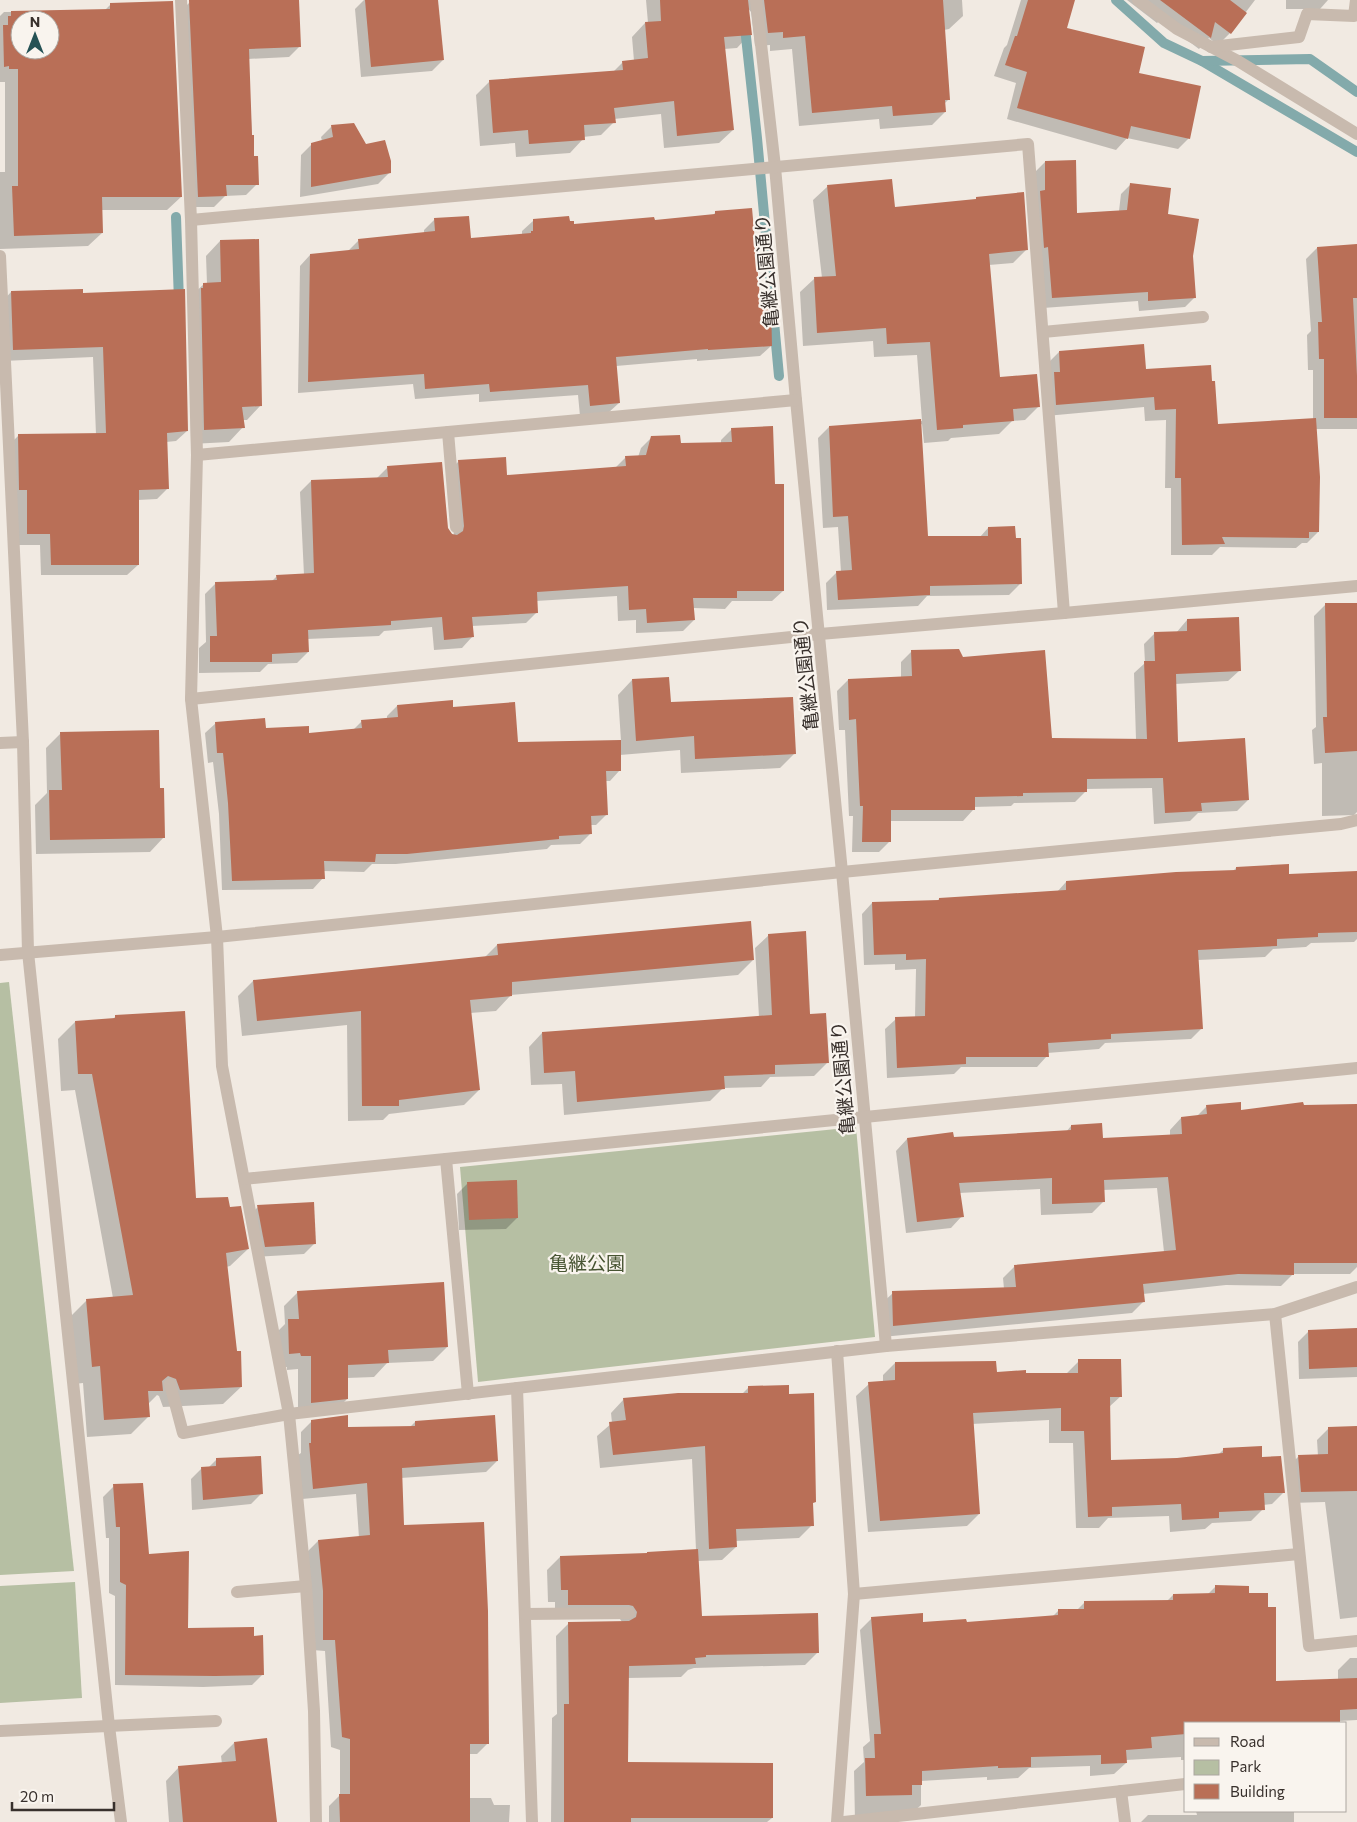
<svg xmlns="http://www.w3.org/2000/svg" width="1357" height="1822" font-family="Commissioner,'Noto Sans JP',sans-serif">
<rect width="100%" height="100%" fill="#f1eae2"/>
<g fill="#b6bfa3">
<polygon points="9,982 74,1571 0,1575 0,983"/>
<polygon points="856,1127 875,1337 478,1382 460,1167"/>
<polygon points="75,1582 82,1698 0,1703 0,1586"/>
</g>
<g fill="#0003" fill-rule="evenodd">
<polygon points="192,0 298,0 300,46 289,57 248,59 253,157 257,184 246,195 225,196 214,207 188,207 179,13"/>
<polygon points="364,0 437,0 443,60 432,71 361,77 355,9"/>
<polygon points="646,0 962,0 963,16 949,29 944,30 949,99 944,104 945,112 932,125 880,129 879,119 799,126 792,49 770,51 770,45 755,46 751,12 747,7 750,34 737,48 724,49 733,130 719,143 664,148 661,114 614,119 614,122 601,135 583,137 583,139 570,153 516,157 515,143 480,146 476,95 490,81 613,72 623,62 634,61 632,37 645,23 648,23"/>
<polygon points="1021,0 1074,0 1065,29 1137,74 1189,138 1178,149 1127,138 1116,150 1007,119 1016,83 994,76 1004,48 1007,45"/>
<polygon points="1127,0 1255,0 1230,33 1218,45 1209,38 1199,49 1160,20 1157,23"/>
<polygon points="1286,0 1328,0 1320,9 1286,9"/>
<path d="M111,4L181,197L167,210H101L102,233L88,246L0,249V172H5V82H0V16L4,12L104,11ZM20,20H50V50H20Z"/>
<polygon points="332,126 366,145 390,172 378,184 300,197 301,155 312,144 322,141 321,137"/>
<polygon points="1045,162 1076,214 1119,211 1121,194 1131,184 1192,256 1195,297 1185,307 1139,311 1138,301 1043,308 1035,172"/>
<polygon points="891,180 894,208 1027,249 1013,263 989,265 998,378 1039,406 1025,420 1012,421 999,434 951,438 948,441 924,443 922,424 920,425 927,538 980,537 988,528 1020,584 1009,595 927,596 918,606 827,610 826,583 837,572 841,572 838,527 823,528 818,438 829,427 922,421 917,355 874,357 873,341 803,346 800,292 814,279 822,278 813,200 827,187"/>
<polygon points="716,212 759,298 771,346 760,356 697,361 697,359 616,366 619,403 608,413 580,416 578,395 479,402 479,394 415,399 413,384 298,393 300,266 310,255 348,251 359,240 424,233 424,230 435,219 469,240 522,235 522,231 533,221 569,223 573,226 653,222 712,216"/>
<polygon points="220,241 261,405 247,420 242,420 243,427 229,442 191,444 189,298 204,284 207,284 206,256"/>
<polygon points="1357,245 1357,429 1315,429 1318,532 1307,543 1302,543 1296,548 1220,547 1212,555 1171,555 1171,488 1165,488 1166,420 1145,421 1144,407 1046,416 1048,363 1059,352 1145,370 1217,426 1313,419 1313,370 1308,370 1307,335 1311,331 1306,259 1317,248"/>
<polygon points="11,292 82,294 187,431 176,441 166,442 167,489 157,499 138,500 138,565 127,575 41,575 40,545 11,545 8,446 19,435 96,435 93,357 3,361 1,303"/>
<polygon points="732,429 773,486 783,591 772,601 732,601 725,609 693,608 694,620 683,631 636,633 636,620 618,621 617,596 536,601 537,612 526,623 472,626 472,637 462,648 434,650 432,627 384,631 379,636 307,639 308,652 297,663 268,664 260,672 199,673 199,648 206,642 205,594 216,583 272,581 277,576 304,575 300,492 311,481 377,478 388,467 454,536 448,472 459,461 506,476 615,468 626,457 638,457 641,448 652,437 679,444 721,443 721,440"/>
<polygon points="1326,604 1357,604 1357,812 1354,815 1322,816 1322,763 1314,764 1312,730 1316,727 1314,616"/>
<polygon points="1187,620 1239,671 1228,681 1175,684 1177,744 1248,800 1237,811 1198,813 1190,821 1154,824 1152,788 1085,789 1085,792 1075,802 1014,803 1011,806 973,807 973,810 963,821 890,821 890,841 879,852 852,852 853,816 849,816 845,730 839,730 837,691 848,680 901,678 901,662 912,651 962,659 1051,739 1136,740 1134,673 1145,663 1144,644 1155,633 1176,633"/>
<polygon points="632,680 670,703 794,754 780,768 681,773 680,750 620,755 620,770 610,781 605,781 607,814 596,825 590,825 591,833 580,844 551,845 547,849 396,864 372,864 364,872 323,871 323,878 313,889 222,890 219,814 213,762 208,763 205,733 216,723 308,734 353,730 362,721 387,719 387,716 397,706 452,708 517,744 621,741 618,695"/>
<polygon points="61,733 164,837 150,852 36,854 35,805 47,793 46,748"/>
<polygon points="1236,868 1288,875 1357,872 1357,939 1354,942 1311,943 1306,947 1273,949 1265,957 1198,960 1202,1028 1191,1039 1105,1043 1099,1049 1047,1053 1047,1056 1037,1067 961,1067 954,1074 887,1078 885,1029 896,1019 915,1017 916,969 895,970 895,964 864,965 862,914 872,903 937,901 939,899 1057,892 1066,882 1233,871"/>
<polygon points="769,935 809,1015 827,1063 814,1076 770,1077 761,1087 723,1088 710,1101 564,1115 562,1084 531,1085 529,1047 542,1033 759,1017 755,948"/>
<polygon points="497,945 753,960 738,975 511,995 496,1011 470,1013 479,1090 464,1105 389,1114 383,1120 348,1121 347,1025 242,1036 238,996 253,981 484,958"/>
<polygon points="115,1017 195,1199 229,1208 248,1249 230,1266 226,1267 241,1387 223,1404 163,1407 159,1396 157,1395 148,1404 149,1416 131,1434 87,1437 83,1383 74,1384 69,1318 86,1301 113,1298 75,1090 61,1091 58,1039 75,1022 112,1020"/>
<polygon points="1207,1106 1240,1111 1303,1106 1357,1106 1357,1267 1350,1274 1293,1274 1281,1286 1226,1285 1143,1294 1144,1301 1132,1313 882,1337 881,1304 893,1293 1004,1289 1003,1278 1015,1266 1164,1252 1157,1188 1103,1190 1103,1202 1092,1213 1041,1215 1040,1189 959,1193 962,1216 951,1228 906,1233 896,1151 907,1139 953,1138 1066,1132 1071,1126 1101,1139 1170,1136 1170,1130 1181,1118 1197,1116"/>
<polygon points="468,1183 517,1218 506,1229 459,1230 457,1194"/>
<polygon points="258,1207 315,1243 304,1254 254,1257 247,1218"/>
<polygon points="298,1292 447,1347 433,1361 387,1363 374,1377 347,1378 347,1399 333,1413 298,1417 298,1369 287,1370 287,1367 276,1367 274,1335 285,1324 284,1306"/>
<polygon points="1357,1329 1357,1377 1299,1379 1298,1342 1309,1331"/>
<polygon points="1079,1361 1121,1396 1109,1407 1110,1462 1178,1459 1218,1455 1224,1449 1261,1458 1284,1492 1272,1504 1263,1505 1263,1509 1251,1521 1212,1523 1205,1529 1170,1532 1169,1516 1108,1518 1099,1528 1076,1528 1073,1443 1049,1443 1049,1420 972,1424 979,1514 967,1526 868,1532 856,1396 869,1384 883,1382 883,1375 895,1363 995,1373 1066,1374"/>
<polygon points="748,1388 788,1395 811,1505 812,1525 799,1538 735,1541 736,1547 722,1560 698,1561 701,1617 818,1652 805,1665 694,1668 688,1670 681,1677 628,1678 627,1763 772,1818 767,1822 551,1822 552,1718 557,1714 556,1636 569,1623 622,1622 620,1619 555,1618 555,1602 548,1602 547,1570 560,1557 646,1555 696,1550 692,1459 600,1468 597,1436 612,1423 611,1413 624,1399 742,1394"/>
<polygon points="312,1421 347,1428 410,1427 415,1422 497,1461 486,1472 401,1478 403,1526 488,1743 477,1754 469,1754 469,1798 491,1798 494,1805 510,1805 509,1822 329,1822 329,1806 340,1795 340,1750 331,1747 325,1651 312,1650 307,1552 318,1541 359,1538 356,1494 302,1499 298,1455 301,1453 301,1432"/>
<polygon points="1357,1428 1357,1617 1340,1619 1325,1502 1291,1503 1287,1468 1298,1457 1318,1456 1317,1440 1328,1429"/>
<polygon points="216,1460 262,1493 251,1504 192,1510 191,1479 202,1468 208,1468"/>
<polygon points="114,1486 187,1630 252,1637 263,1674 252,1685 203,1687 115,1685 115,1596 109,1593 109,1538 106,1538 103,1497"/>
<polygon points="1216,1586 1248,1594 1267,1608 1275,1683 1338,1680 1338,1670 1350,1658 1357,1658 1357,1720 1339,1721 1339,1723 1186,1723 1186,1760 1181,1760 1181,1757 1126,1760 1126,1763 1114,1774 1090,1776 1090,1766 1029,1768 1018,1778 987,1780 987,1777 921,1781 921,1805 909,1816 855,1822 854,1771 864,1762 863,1747 870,1741 860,1630 872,1618 922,1624 966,1623 1052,1617 1059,1610 1077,1610 1085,1602 1167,1601 1173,1595 1207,1595"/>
<polygon points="234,1743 276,1822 169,1822 166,1781 179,1767 222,1764 221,1756"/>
<polygon points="1196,1811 1294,1811 1294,1822 1141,1822 1148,1815 1197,1815"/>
</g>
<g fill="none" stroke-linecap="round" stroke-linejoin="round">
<g stroke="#83aaab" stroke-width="10">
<polyline points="742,0 757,138 779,376"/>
<polyline points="1116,0 1164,43 1202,61 1357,152"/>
<polyline points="1202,61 1310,59 1357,92"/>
<polyline points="176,217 179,301"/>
</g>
</g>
<g fill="#b96f57" fill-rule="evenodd">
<polygon points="189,0 299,0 301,47 249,49 252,135 254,135 254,156 258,156 259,185 226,185 227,196 198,197"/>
<polygon points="365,0 438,0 444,60 371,67"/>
<polygon points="660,0 748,0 752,35 724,37 734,130 677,136 674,101 614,108 616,123 584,125 585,140 529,144 528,130 493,133 489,80 623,70 622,61 648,58 645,22 661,21"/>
<polygon points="764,0 943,0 950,100 945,100 946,112 893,116 892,106 812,113 805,36 783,38 783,32 768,33"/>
<polygon points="1028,0 1075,0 1067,28 1145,47 1139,73 1201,86 1190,139 1131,126 1128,139 1017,108 1027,72 1005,65 1015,36 1017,36"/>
<polygon points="1160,0 1230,0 1247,13 1231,34 1215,22 1211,38"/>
<path d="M173,1L182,197H102L103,233L14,236L12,186H18V69H9V66L4,67L3,25H8V16H11V11L110,9V3ZM20,20H50V50H20Z"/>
<polygon points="354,123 366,144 385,140 391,161 391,173 311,187 311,143 333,137 331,125"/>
<polygon points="1076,160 1077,213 1127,210 1130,183 1171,188 1168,214 1199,219 1193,256 1196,298 1148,301 1148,292 1052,298 1048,247 1044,248 1040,191 1045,190 1045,161"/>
<polygon points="892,179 895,207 976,199 976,197 1024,192 1028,250 989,254 1000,377 1037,374 1040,407 1013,409 1014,421 963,425 963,428 937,430 930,342 887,344 886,328 817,333 814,277 836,276 827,185"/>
<polygon points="752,208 760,297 762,297 763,302 771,302 772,346 708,350 708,349 616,357 620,403 590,406 588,385 490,392 489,384 425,389 424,374 308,382 310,254 359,249 358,239 435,231 434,218 469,216 471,238 531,233 531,231 533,231 533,219 569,216 570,221 574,221 574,224 654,217 655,220 715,214 715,211"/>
<polygon points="259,239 262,406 242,407 245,428 204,430 201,288 203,288 203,283 221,282 220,240"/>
<polygon points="1357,244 1357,298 1353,298 1357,376 1357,418 1324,418 1324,359 1319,359 1318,322 1322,322 1317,247"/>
<polygon points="83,289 83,293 185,289 188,431 167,433 169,489 139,490 139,565 51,565 50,534 27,534 27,490 19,490 18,434 106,433 103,347 13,350 11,291"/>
<polygon points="1144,344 1146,369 1211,365 1212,381 1215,381 1218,424 1316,418 1320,477 1319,532 1309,532 1309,538 1222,537 1225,544 1182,545 1181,478 1175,478 1176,409 1155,410 1154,397 1056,405 1054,372 1060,372 1059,351"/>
<polygon points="921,419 928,536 988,536 988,527 1015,526 1016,538 1021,538 1022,584 930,586 930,595 838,600 836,571 852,570 848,516 833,517 829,426"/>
<polygon points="773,426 775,484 784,484 784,591 737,591 737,598 693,598 695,620 647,623 646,609 629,610 628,586 537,592 538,613 472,617 474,637 444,640 442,617 391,621 391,625 308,630 309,652 272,654 272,662 210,662 210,636 217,636 215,582 277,580 276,575 314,573 311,480 388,477 387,466 442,462 448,528 452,534 457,535 463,531 464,526 458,460 506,457 507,475 626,466 625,456 646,455 651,436 680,435 681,443 732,442 731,428"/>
<polygon points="1325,603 1357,603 1357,751 1325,753 1323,717 1327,717"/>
<polygon points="1239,617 1241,671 1176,674 1178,742 1245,738 1249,800 1201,803 1202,811 1165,813 1163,778 1087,779 1087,792 1023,793 1023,796 975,797 975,810 891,810 891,842 862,842 863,806 860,806 856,719 849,720 848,679 912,676 911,650 959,649 963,657 1045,650 1052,738 1147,739 1144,661 1155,661 1154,632 1187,631 1187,619"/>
<polygon points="669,677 671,702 793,697 796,754 695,759 694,736 636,741 632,679"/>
<polygon points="453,700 453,707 515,702 518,742 621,740 621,771 606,771 608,815 591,816 592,834 559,836 559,839 407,854 376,854 375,862 324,861 325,879 232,881 228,803 223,753 217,753 215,722 265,718 266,728 309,726 309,733 362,728 361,720 398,717 397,705"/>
<polygon points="159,730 160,788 164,788 165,838 50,840 49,790 62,790 60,732"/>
<polygon points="1289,864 1289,874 1357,871 1357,932 1318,933 1318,937 1277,939 1277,946 1198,950 1203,1029 1111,1034 1111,1039 1048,1043 1049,1057 966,1057 966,1064 897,1068 895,1017 925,1016 926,959 906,960 906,954 874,955 872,902 939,900 939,898 1066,890 1066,881 1176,872 1236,870 1236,867"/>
<polygon points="751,921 754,960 512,982 512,996 470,1000 480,1090 399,1100 399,1106 362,1106 361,1011 257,1021 253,980 498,955 497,944"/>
<polygon points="806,931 810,1014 826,1013 829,1063 775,1065 775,1074 724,1076 725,1089 577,1102 575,1071 544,1073 542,1032 772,1015 768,934"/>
<polygon points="185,1011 196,1198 228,1197 230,1207 241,1206 249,1249 226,1253 237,1351 241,1351 242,1387 180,1390 176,1379 168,1376 162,1381 163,1391 148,1391 150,1417 104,1420 100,1366 92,1367 86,1299 133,1295 92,1074 78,1074 75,1021 115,1018 115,1015"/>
<polygon points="1241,1102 1241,1110 1303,1102 1304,1105 1357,1104 1357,1263 1294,1263 1294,1275 1238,1274 1143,1284 1145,1302 893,1326 892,1291 1016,1287 1014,1265 1176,1250 1168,1177 1104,1180 1105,1202 1052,1204 1052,1178 959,1183 964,1217 917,1222 907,1138 953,1132 954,1137 1071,1130 1071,1125 1102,1123 1103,1138 1182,1134 1181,1117 1207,1114 1206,1105"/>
<polygon points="517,1180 518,1218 469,1220 467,1182"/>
<polygon points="314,1202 316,1244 265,1247 257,1205"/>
<polygon points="444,1282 448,1347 388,1350 389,1363 348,1365 348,1399 311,1403 311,1356 301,1356 300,1353 289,1354 288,1319 299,1319 297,1291"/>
<polygon points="1357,1328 1357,1367 1309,1369 1308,1330"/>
<polygon points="1078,1359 1121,1359 1122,1397 1110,1397 1111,1460 1177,1458 1223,1453 1223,1448 1262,1446 1262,1457 1281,1456 1285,1493 1264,1493 1265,1510 1219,1512 1219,1518 1182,1520 1181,1504 1112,1507 1112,1516 1088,1517 1084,1431 1061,1431 1061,1408 973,1413 980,1514 880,1521 868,1382 895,1380 895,1362 996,1361 997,1372 1026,1370 1026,1373 1078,1373"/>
<polygon points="789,1385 789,1394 814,1393 816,1502 813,1503 814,1526 736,1529 737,1547 709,1549 705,1446 613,1455 609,1422 626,1420 623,1398 678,1393 748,1393 748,1386"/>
<polygon points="348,1415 348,1427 415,1426 415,1421 495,1415 498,1461 402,1468 404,1525 484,1522 488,1611 489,1744 470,1744 470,1822 340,1822 339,1794 350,1794 350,1739 342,1737 335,1640 323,1640 323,1591 318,1540 370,1535 367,1483 313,1489 309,1443 311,1443 311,1420"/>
<polygon points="1357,1426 1357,1491 1301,1492 1298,1455 1328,1454 1328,1427"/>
<polygon points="261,1456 263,1494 203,1500 201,1467 216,1466 216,1458"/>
<polygon points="143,1483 149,1554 189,1551 188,1628 254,1627 254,1636 263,1635 264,1675 215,1676 125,1675 126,1585 120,1582 120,1527 116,1527 113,1484"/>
<polygon points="698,1549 702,1616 818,1613 819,1653 706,1655 706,1657 695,1658 696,1664 629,1666 628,1762 773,1763 773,1818 631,1818 631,1822 564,1822 564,1704 569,1704 568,1622 629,1621 636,1617 637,1612 633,1606 629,1605 568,1605 568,1590 561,1590 560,1556 647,1553 647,1552"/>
<polygon points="1215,1585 1249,1586 1249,1593 1268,1593 1268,1607 1276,1607 1276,1681 1357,1678 1357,1709 1340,1710 1340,1723 1186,1723 1186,1734 1151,1737 1152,1748 1126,1750 1127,1763 1101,1764 1101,1755 1031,1757 1031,1767 998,1768 998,1766 922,1771 922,1785 912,1785 912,1795 866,1796 865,1758 875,1758 874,1734 881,1734 871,1617 923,1613 923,1622 966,1619 967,1622 1058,1615 1058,1609 1084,1609 1084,1601 1173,1600 1173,1594 1215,1593"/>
<polygon points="267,1738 277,1822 183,1822 178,1766 236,1761 234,1742"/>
</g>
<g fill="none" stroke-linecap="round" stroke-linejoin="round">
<polyline stroke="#c8baae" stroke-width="12" points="1043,332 1203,317"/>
<g stroke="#c8baae" stroke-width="12">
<polyline points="181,0 191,220 197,455 191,699 217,937 222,1066 289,1414 306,1586 314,1711 316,1822"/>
<polyline points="756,0 775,167 796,400 842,872 886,1346"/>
<polyline points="1138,0 1177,29 1238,61 1357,134"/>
<polyline points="1211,47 1299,37 1307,14 1354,16 1356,0"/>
<polyline points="191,220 1028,144 1064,613 820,634 191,699"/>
<polyline points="0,256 23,742 28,952 109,1726 121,1822"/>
<polyline points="448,432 456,527"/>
<polyline points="197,455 796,400"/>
<polyline points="1064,613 1357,586"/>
<polyline points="0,743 23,742"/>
<polyline points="0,955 217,937 842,872 1341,824 1357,820"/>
<polyline points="446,1159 468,1394"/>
<polyline points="244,1179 1357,1068"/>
<polyline points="1275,1314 1309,1646 1357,1641"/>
<polyline points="837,1351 854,1594 837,1822"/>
<polyline points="170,1384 183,1433 289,1414 886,1346 1275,1314 1357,1287"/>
<polyline points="517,1388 532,1822"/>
<polyline points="237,1592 306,1586"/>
<polyline points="854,1594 1299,1554"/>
<polyline points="525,1614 629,1613"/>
<polyline points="0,1731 216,1721"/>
<polyline points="1121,1791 1125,1822"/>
<polyline points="844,1822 1185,1784"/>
</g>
</g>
<g text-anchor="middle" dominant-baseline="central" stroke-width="4.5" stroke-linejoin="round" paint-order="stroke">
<g font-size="19" fill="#38302c" stroke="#f9f4ee">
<text transform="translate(766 271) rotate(-95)">亀継公園通り</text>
<text transform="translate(805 674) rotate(-96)">亀継公園通り</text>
<text transform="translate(842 1078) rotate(-95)">亀継公園通り</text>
</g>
<g font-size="19" fill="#475432" stroke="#f9f4ee">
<text x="587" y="1262">亀継公園</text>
</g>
</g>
<rect x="1184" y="1722" width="162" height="90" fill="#f9f4ee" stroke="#aca6a0"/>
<rect x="1194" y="1738" width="25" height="8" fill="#c8baae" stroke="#aca6a0"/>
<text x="1230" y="1747" font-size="15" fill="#38302c">Road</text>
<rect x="1194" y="1760" width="25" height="15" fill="#b6bfa3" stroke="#aca6a0"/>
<text x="1230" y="1772" font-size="15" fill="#38302c">Park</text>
<rect x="1194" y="1784" width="25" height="15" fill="#b96f57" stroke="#aca6a0"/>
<text x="1230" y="1797" font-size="15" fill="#38302c">Building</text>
<g transform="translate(35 35)"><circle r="24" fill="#f9f4ee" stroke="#aca6a0"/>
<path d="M0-4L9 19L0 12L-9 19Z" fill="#255255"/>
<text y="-8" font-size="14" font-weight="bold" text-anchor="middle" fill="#38302c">N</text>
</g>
<path d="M12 1802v8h102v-8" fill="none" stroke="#38302c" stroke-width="2.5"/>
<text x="20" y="1802" font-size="15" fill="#38302c" stroke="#f9f4ee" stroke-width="4" paint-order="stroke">20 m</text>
</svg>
